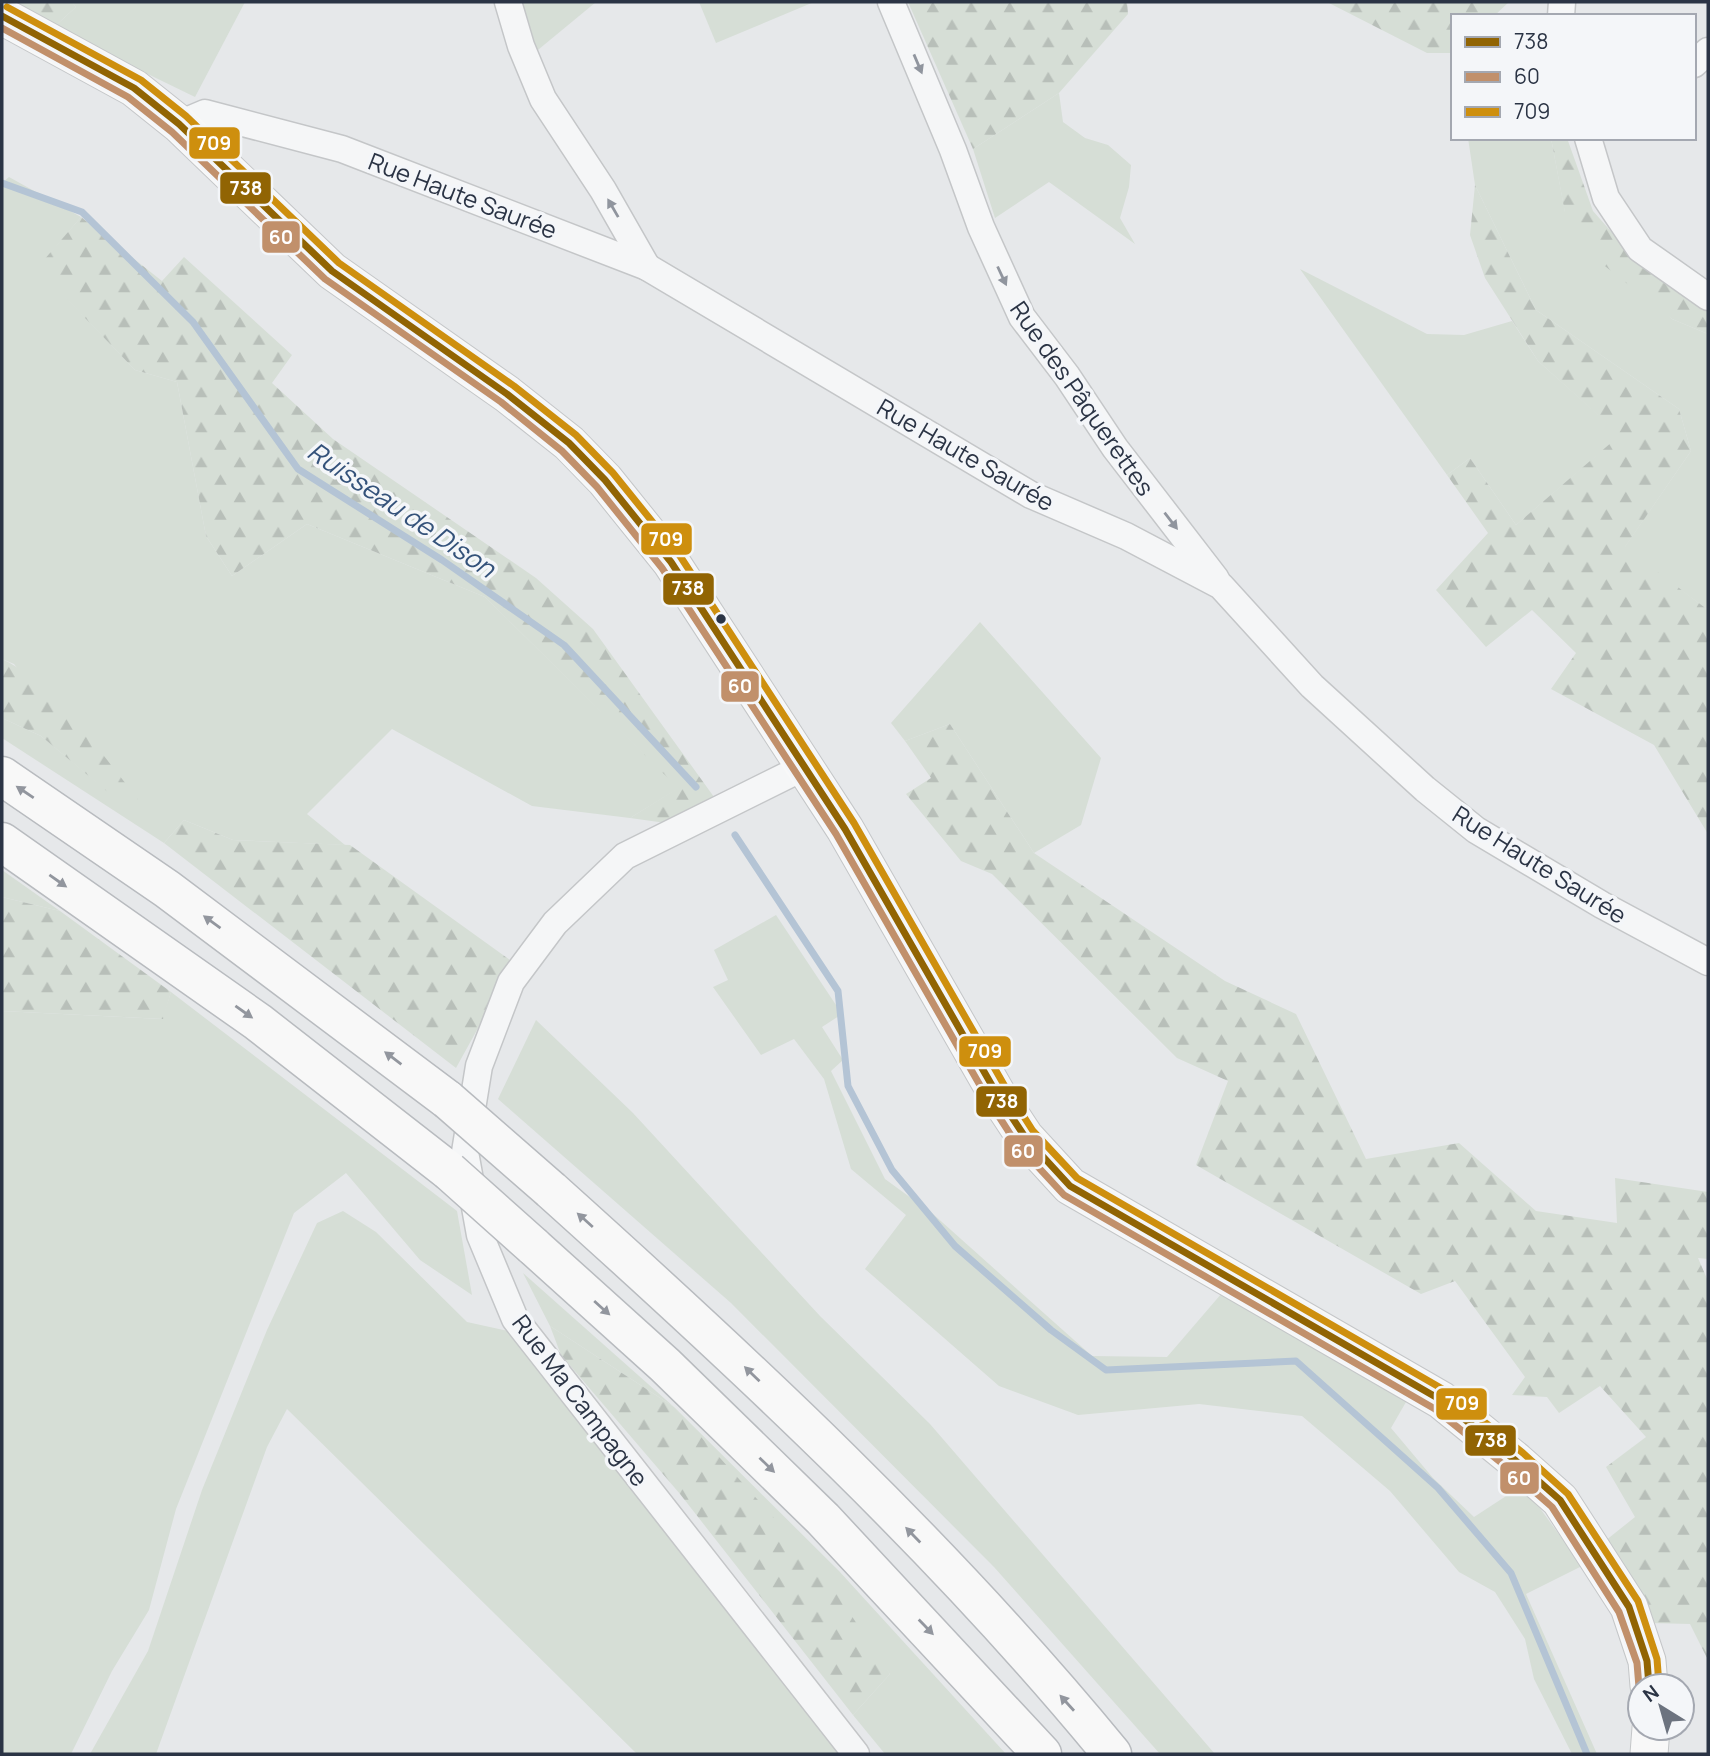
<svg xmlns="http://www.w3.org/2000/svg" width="1710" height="1756" font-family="Manrope,sans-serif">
<defs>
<pattern id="forest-firs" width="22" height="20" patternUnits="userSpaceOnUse" patternTransform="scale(1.75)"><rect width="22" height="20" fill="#d6ded6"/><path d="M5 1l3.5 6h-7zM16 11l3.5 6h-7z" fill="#b8bfb9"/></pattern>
</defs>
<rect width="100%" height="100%" fill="#e6e8ea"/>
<g fill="#d6ded6">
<polygon points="72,2 245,2 195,97 53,28 76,7"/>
<polygon points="516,2 596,2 533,54"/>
<polygon points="699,2 814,2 716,43"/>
<polygon points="1059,93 1063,122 1085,138 1108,145 1131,165 1129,187 1120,218 1135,244 1049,182 995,218 973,149"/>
<polygon points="1468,138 1551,138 1565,212 1672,319 1708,334 1708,610 1624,548 1691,451 1679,409 1536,310 1475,185"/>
<polygon points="9,177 81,217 38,268 135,370 177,382 206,536 232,576 307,524 485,597 679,788 630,818 532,806 392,729 307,814 345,845 233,840 184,820 164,843 2,738 2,718 41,736 122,803 14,664 2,659 2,183"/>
<polygon points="1300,269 1427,334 1464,335 1512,321 1538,361 1621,435 1516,525 1470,458 1447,475"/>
<polygon points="980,622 1101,758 1081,825 1034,853 950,724 905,741 891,723"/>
<polygon points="2,870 60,911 2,897"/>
<polygon points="776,915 842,1014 822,1027 843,1060 831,1071 885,1179 933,1214 1092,1356 1167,1357 1222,1293 1406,1402 1391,1428 1433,1478 1474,1517 1523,1485 1582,1566 1526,1594 1597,1754 1572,1754 1534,1679 1525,1639 1495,1592 1459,1572 1390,1491 1302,1416 1199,1404 1078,1415 999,1386 865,1269 906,1215 851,1169 824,1079 794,1039 761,1055 713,987 728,980 714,950"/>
<polygon points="171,992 457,1211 472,1295 420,1260 346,1173 294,1213 176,1509 149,1610 112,1671 71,1754 2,1754 2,1011 162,1019"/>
<polygon points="536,1020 633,1113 820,1316 930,1424 1215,1754 1160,1754 994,1567 731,1303 498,1099"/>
<polygon points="343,1211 376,1232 467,1322 508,1331 851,1754 637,1754 287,1409 267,1447 156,1754 90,1754 148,1651 202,1490 267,1330 317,1223"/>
<polygon points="523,1273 674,1407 839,1571 1006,1754 885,1754 853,1715 890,1674 674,1407 550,1326"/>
</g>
<g fill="url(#forest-firs)">
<polygon points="3,2 72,2 76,7 53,28"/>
<polygon points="908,2 1127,2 1128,14 1059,93 973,149"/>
<polygon points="1327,2 1509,2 1494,16 1453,16 1453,53 1427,53"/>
<polygon points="1551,138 1567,138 1593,211 1630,253 1708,309 1708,334 1672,319 1601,263 1565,213"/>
<polygon points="1475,185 1536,310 1679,409 1691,451 1625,547 1708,610 1708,834 1654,745 1551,689 1576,653 1532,610 1486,647 1436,590 1488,533 1447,475 1470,458 1516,525 1620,435 1538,361 1485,278 1470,235"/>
<polygon points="81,217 162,281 184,257 292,355 272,383 333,439 536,578 593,629 714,797 673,824 630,818 678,788 485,597 307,524 232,576 206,536 177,382 135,370 37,268"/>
<path d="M2,659C51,681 103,756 138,799L122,804L41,736L2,718Z"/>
<polygon points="950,724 1034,853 1225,981 1296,1014 1366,1159 1459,1143 1536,1211 1617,1223 1615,1178 1708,1192 1708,1259 1698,1258 1708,1281 1708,1660 1690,1624 1650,1623 1605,1541 1635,1517 1606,1467 1646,1437 1600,1386 1559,1413 1547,1397 1512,1395 1525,1377 1455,1281 1421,1294 1196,1165 1228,1081 1177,1058 992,874 961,861 906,794 931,778 905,741"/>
<polygon points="184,820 233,840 350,845 514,963 456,1068 164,843"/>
<polygon points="2,897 60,911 171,992 163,1019 2,1011"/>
<polygon points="550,1326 674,1407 822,1571 890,1674 853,1715 680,1494 561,1355"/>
</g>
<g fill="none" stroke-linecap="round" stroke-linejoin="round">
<g stroke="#b4c4d5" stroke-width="7">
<polyline points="2,183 82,212 193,322 298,469 442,560 564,645 696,787"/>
<polyline points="735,835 838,991 848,1086 892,1170 955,1246 1051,1330 1106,1370 1296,1361 1438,1488 1511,1573 1587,1754"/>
</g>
<defs>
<g id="street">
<polyline points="508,2 521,46 543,99 603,190 647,267"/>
<polyline points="891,2 953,150 981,227 1022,317 1067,376 1115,448 1216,579"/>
<polyline points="1561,16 1562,2"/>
<polyline points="1694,64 1708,51"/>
<polyline points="179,124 205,113 342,149 647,267 1031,495 1126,536 1221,586 1312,686 1425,789 1476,830 1602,905 1708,962"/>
<polyline points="1588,138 1606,198 1640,249 1708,297"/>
<polyline points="804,767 625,856 555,923 511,982 479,1066 465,1152 480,1235 515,1319 856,1754"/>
</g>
<g id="secondary">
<polyline points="2,16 134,88 179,124 332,271 507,394 569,443 605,480 671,562 845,829 998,1096 1025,1137 1070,1186 1441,1400 1516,1461 1560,1500 1629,1607 1647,1661 1649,1686"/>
<polyline points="1649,1754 1651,1728"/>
</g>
<g id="highway">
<polyline points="2,776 167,889 448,1100"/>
<polyline points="2,842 258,1022 449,1171"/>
<path d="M551,1190C748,1367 944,1549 1112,1754"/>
<polyline points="533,1246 665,1365 823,1519 1042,1754"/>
</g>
</defs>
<use href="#street" stroke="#c4c6c8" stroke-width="29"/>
<use href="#secondary" stroke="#c4c6c8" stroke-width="39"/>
<use href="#highway" stroke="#b8bbbf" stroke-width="41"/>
<use href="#street" stroke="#f5f6f7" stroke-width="26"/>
<use href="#secondary" stroke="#f8f8f8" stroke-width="37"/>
<use href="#highway" stroke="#f8f8f8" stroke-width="38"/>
<defs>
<g id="highway-bridge">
<polyline points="448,1100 551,1190"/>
<polyline points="449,1171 533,1246"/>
</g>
</defs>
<use href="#highway-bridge" stroke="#b8bbbf" stroke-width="41" stroke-linecap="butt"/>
<use href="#highway-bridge" stroke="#f8f8f8" stroke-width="38"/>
<defs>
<polyline id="bus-1" points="2,16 134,88 179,124 332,271 507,394 569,443 605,480 671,562 845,829 998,1096 1025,1137 1070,1186 1441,1400 1516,1461 1560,1500 1629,1607 1647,1661 1649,1686"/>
<polyline id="bus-2" points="2,28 128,97 172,132 325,279 501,402 562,451 597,487 662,568 836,834 989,1101 1016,1143 1064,1195 1435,1409 1509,1469 1552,1507 1619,1612 1637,1663 1639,1687"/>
<polyline id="bus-3" points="7,7 141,80 186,116 339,263 514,386 576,435 613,473 680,556 854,823 1007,1090 1033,1131 1077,1178 1446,1391 1523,1453 1568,1494 1638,1601 1657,1659 1659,1685"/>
</defs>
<use href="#bus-1" stroke="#f4f6f9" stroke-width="12"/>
<use href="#bus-2" stroke="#f4f6f9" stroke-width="12"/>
<use href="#bus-3" stroke="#f4f6f9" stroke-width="12"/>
<use href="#bus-1" stroke="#916403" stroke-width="7"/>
<use href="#bus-2" stroke="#c1906b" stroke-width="7"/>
<use href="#bus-3" stroke="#ce8f0e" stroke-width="7"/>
</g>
<defs><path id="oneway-solid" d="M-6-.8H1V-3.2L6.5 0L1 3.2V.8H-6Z" transform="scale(1.75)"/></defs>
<g fill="#90959e">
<use href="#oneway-solid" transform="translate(918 64) rotate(67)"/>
<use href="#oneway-solid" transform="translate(613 208) rotate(-120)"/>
<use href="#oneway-solid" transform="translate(1002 276) rotate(65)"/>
<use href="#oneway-solid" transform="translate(1171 521) rotate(52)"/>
</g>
<g fill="#92969e">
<use href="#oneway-solid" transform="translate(25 792) rotate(-146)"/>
<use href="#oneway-solid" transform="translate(58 881) rotate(35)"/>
<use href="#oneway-solid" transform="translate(212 922) rotate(-144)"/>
<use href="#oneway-solid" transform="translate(244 1012) rotate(35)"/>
<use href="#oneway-solid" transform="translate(393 1058) rotate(-143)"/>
<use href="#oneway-solid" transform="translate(585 1220) rotate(-138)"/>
<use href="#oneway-solid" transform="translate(602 1308) rotate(42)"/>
<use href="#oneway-solid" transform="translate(752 1374) rotate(-136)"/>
<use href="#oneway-solid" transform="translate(767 1465) rotate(44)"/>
<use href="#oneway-solid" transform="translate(913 1535) rotate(-134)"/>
<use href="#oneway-solid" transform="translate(926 1627) rotate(46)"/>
<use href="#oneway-solid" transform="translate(1067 1703) rotate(-132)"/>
</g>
<circle fill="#2b3445" stroke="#f4f6f9" stroke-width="2.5" cx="721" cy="619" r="6"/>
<g text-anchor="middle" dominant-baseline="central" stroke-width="7" stroke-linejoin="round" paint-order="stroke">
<g font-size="24" fill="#2b3445" stroke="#f4f6f9">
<text transform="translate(463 195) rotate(21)">Rue Haute Saurée</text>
<text transform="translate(1083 398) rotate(55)">Rue des Pâquerettes</text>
<text transform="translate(966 454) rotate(30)">Rue Haute Saurée</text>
<text transform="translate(1540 864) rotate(32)">Rue Haute Saurée</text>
<text transform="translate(581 1400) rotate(53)">Rue Ma Campagne</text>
</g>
<g font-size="26" font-style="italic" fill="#34527a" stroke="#f4f6f9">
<text transform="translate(402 509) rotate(34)">Ruisseau de Dison</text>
</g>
</g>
<g stroke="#f4f6f9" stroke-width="2.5">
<rect x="188" y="126" width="53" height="34" rx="7" fill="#ce8f0e"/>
<rect x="219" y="171" width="53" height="34" rx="7" fill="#916403"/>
<rect x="261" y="220" width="40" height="34" rx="7" fill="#c1906b"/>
<rect x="640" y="522" width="53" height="34" rx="7" fill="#ce8f0e"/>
<rect x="662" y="572" width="53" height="34" rx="7" fill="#916403"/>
<rect x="720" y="670" width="40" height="33" rx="7" fill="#c1906b"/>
<rect x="958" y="1035" width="54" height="33" rx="7" fill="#ce8f0e"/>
<rect x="975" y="1085" width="53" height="33" rx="7" fill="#916403"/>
<rect x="1003" y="1134" width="41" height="34" rx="7" fill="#c1906b"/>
<rect x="1435" y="1387" width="53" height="34" rx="7" fill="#ce8f0e"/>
<rect x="1464" y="1424" width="53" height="33" rx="7" fill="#916403"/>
<rect x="1499" y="1461" width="41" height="34" rx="7" fill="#c1906b"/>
</g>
<g font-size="19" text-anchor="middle" font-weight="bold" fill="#fff">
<text x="214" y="150">709</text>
<text x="246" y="195">738</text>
<text x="281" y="244">60</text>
<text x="666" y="546">709</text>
<text x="688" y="595">738</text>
<text x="740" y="693">60</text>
<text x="985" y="1058">709</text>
<text x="1002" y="1108">738</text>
<text x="1023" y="1158">60</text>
<text x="1462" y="1410">709</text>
<text x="1491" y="1447">738</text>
<text x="1519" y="1485">60</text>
</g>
<rect width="1710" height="1756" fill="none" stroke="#2b3445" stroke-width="7"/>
<rect x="1451" y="14" width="245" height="126" fill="#f4f6f9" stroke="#a4a8b1" stroke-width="2"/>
<rect x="1465" y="37" width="35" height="10" fill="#916403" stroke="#a4a8b1" stroke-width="2"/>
<text x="1514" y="49" font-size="21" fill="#2b3445">738</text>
<rect x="1465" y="72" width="35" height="10" fill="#c1906b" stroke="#a4a8b1" stroke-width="2"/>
<text x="1514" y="84" font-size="21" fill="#2b3445">60</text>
<rect x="1465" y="107" width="35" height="10" fill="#ce8f0e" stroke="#a4a8b1" stroke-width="2"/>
<text x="1514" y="119" font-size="21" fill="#2b3445">709</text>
<g transform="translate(1661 1707) rotate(323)"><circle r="33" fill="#f4f6f9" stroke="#a4a8b1" stroke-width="2"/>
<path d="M0-5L12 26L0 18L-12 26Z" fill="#6c737f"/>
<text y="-10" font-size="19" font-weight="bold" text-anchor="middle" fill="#2b3445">N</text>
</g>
</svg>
